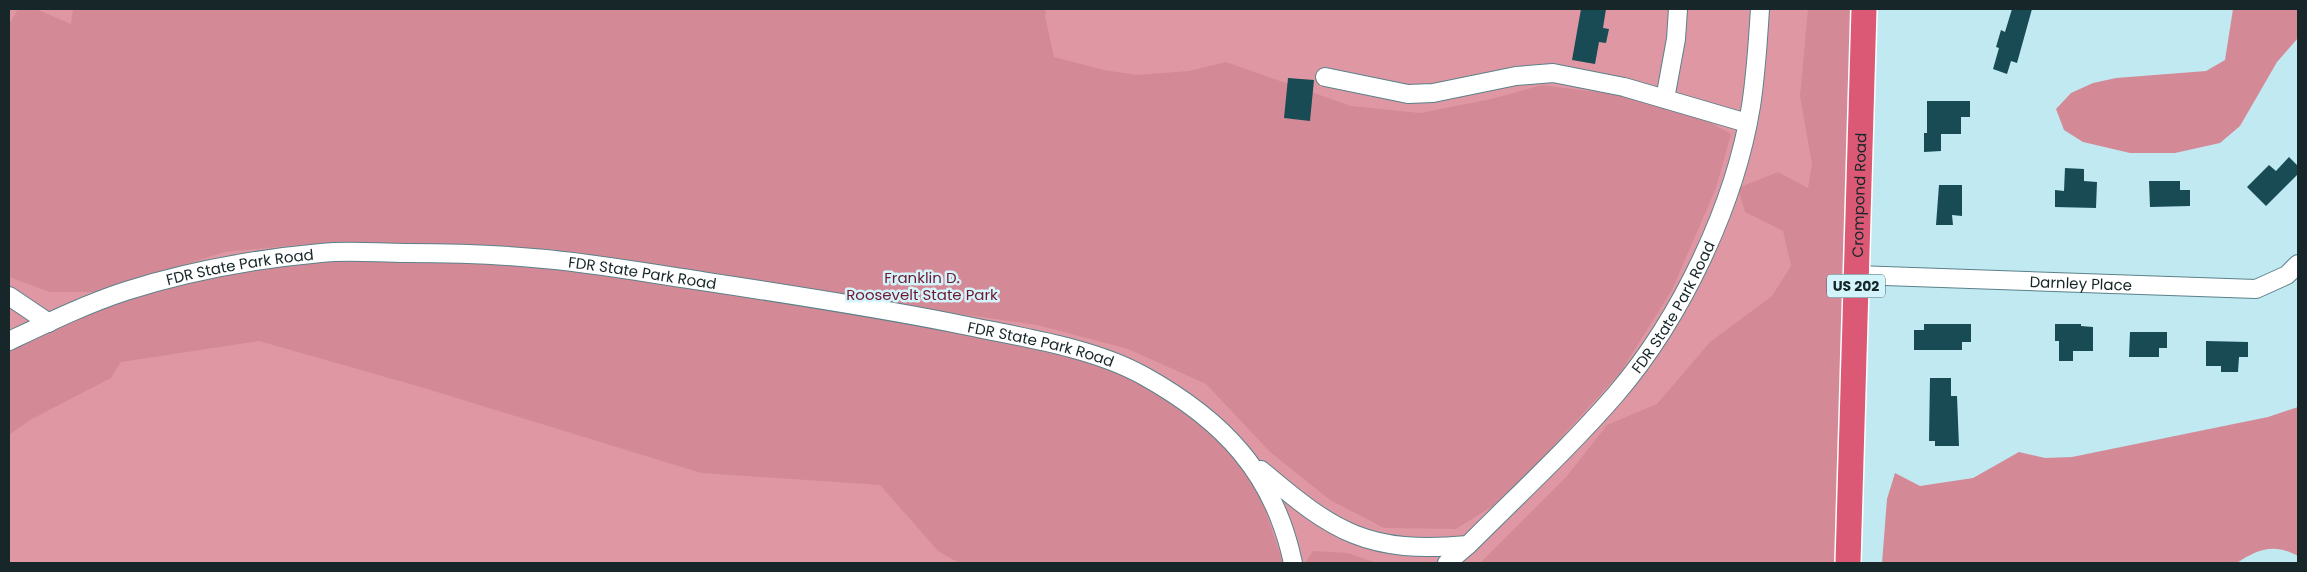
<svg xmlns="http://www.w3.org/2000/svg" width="2307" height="572" font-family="Poppins,sans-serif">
<rect width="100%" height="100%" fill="#c0e9f2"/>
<polygon fill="#df98a3" points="9,9 1844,9 1825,563 9,563"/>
<g fill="#d48a96">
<polygon points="18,9 36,9 71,24 73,9 1046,9 1045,16 1054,57 1104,70 1137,75 1189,71 1226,62 1351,106 1420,113 1491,99 1542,85 1619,95 1690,111 1731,134 1716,188 1672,290 1620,373 1507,497 1456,529 1384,528 1330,500 1270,452 1206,384 1128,349 1037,325 897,305 421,246 308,244 225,252 98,292 50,292 9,277 9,24"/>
<polygon points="1808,9 1853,9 1835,563 1480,563 1566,477 1607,425 1657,404 1710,342 1772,296 1791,266 1783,231 1745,212 1738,188 1778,172 1808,188 1812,164 1800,96"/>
<polygon points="2233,9 2298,9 2298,38 2277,62 2240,126 2220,143 2175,153 2130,153 2083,142 2064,130 2056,109 2071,93 2093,83 2116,78 2206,71 2225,60"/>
<path d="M340,259L517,262L605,273L913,323L1076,359L1140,381L1189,412L1251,468L1283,563H959L938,551L880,485L701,473L424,388L259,341L121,362L111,378L30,420L9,435V351C54,331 99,308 145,292C207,271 276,265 340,259Z"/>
<path d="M2298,407V556C2274,543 2258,549 2237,563H1882L1887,499L1895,473L1920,486L1973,478L2019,452L2045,458L2072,457L2268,417Z"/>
<polygon points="1313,551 1348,553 1377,563 1305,563"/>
</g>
<g fill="#194b54">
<polygon points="1581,9 1606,9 1603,28 1609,29 1606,43 1599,42 1595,64 1572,60"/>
<polygon points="2012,9 2032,9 2017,63 2011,61 2007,74 1993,69 1999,48 1996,47 2001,30 2005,32"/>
<polygon points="1288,78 1314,80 1310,121 1284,118"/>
<polygon points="1927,101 1970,101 1970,117 1961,117 1961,134 1941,134 1941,151 1924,152 1924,133 1927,133"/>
<polygon points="2289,157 2298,166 2298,174 2266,206 2247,187 2269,165 2276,171"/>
<polygon points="2065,168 2084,169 2084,181 2097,182 2096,208 2055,207 2055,190 2064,191"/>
<polygon points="2149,181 2180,181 2180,190 2190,190 2190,206 2150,207"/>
<polygon points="1939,185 1962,185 1962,216 1952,215 1953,225 1936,225"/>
<polygon points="1924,324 1971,324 1971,342 1962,342 1962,350 1914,350 1914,330 1924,330"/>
<polygon points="2055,324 2081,324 2081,326 2093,327 2093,351 2073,351 2073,361 2059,361 2059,341 2055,341"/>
<polygon points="2130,332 2167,332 2167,348 2159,348 2159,357 2129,357"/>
<polygon points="2206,341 2248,342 2248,357 2239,357 2238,372 2221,372 2221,366 2206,366"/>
<polygon points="1930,378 1951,378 1951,396 1957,396 1959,446 1935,446 1935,441 1929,441"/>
</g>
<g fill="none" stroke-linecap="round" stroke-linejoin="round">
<defs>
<g id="minor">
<polyline points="1325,77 1408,94 1433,93 1516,76 1553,73 1624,87 1747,123"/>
<polyline points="1665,99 1676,39 1678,9"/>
<path id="s1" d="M1856,275L2256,289L2287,275L2298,264"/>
<polyline points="9,296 49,323"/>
<path id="s2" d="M9,341C47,323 86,304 126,291C189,271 255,259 321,253C348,250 378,253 406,253C448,253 491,254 533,258C587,262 641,272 695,280C781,293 868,306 953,323C1013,336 1091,346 1144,376C1223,420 1274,473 1293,563"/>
<path id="s3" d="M1261,470C1335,533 1368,554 1468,545C1518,495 1570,447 1616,394C1681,318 1735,205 1751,106C1756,74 1758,41 1760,9"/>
<polyline points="1447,563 1468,545"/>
</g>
<g id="highway">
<path id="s4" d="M1848,563L1864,9"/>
</g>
</defs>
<use href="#minor" stroke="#5b8189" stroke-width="20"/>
<use href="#highway" stroke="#fff" stroke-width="28"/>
<use href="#minor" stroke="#fff" stroke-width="18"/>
<use href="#highway" stroke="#dc5976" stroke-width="25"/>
</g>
<g text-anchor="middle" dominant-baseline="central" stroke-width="5" stroke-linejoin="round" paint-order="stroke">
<rect fill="#d4f4fc" stroke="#4f6468" stroke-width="1" x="1827" y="274.5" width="58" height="23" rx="4"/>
<g font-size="14" font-weight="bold" fill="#162629">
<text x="1856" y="286">US 202</text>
</g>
<g font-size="15" fill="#162629" stroke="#d4f4fc">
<text stroke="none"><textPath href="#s4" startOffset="368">Crompond Road</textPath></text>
<text stroke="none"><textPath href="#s2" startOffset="244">FDR State Park Road</textPath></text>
<text stroke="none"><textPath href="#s2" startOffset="649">FDR State Park Road</textPath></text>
<text stroke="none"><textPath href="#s1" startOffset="225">Darnley Place</textPath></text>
<text stroke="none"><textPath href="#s3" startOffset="545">FDR State Park Road</textPath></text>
<text stroke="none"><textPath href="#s2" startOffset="1054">FDR State Park Road</textPath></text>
</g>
<g font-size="15" fill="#6f1830" stroke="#d4f4fc">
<text x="922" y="277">Franklin D.<tspan x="922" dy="17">Roosevelt State Park</tspan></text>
</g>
</g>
<rect width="2307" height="572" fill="none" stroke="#162629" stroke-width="20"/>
</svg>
